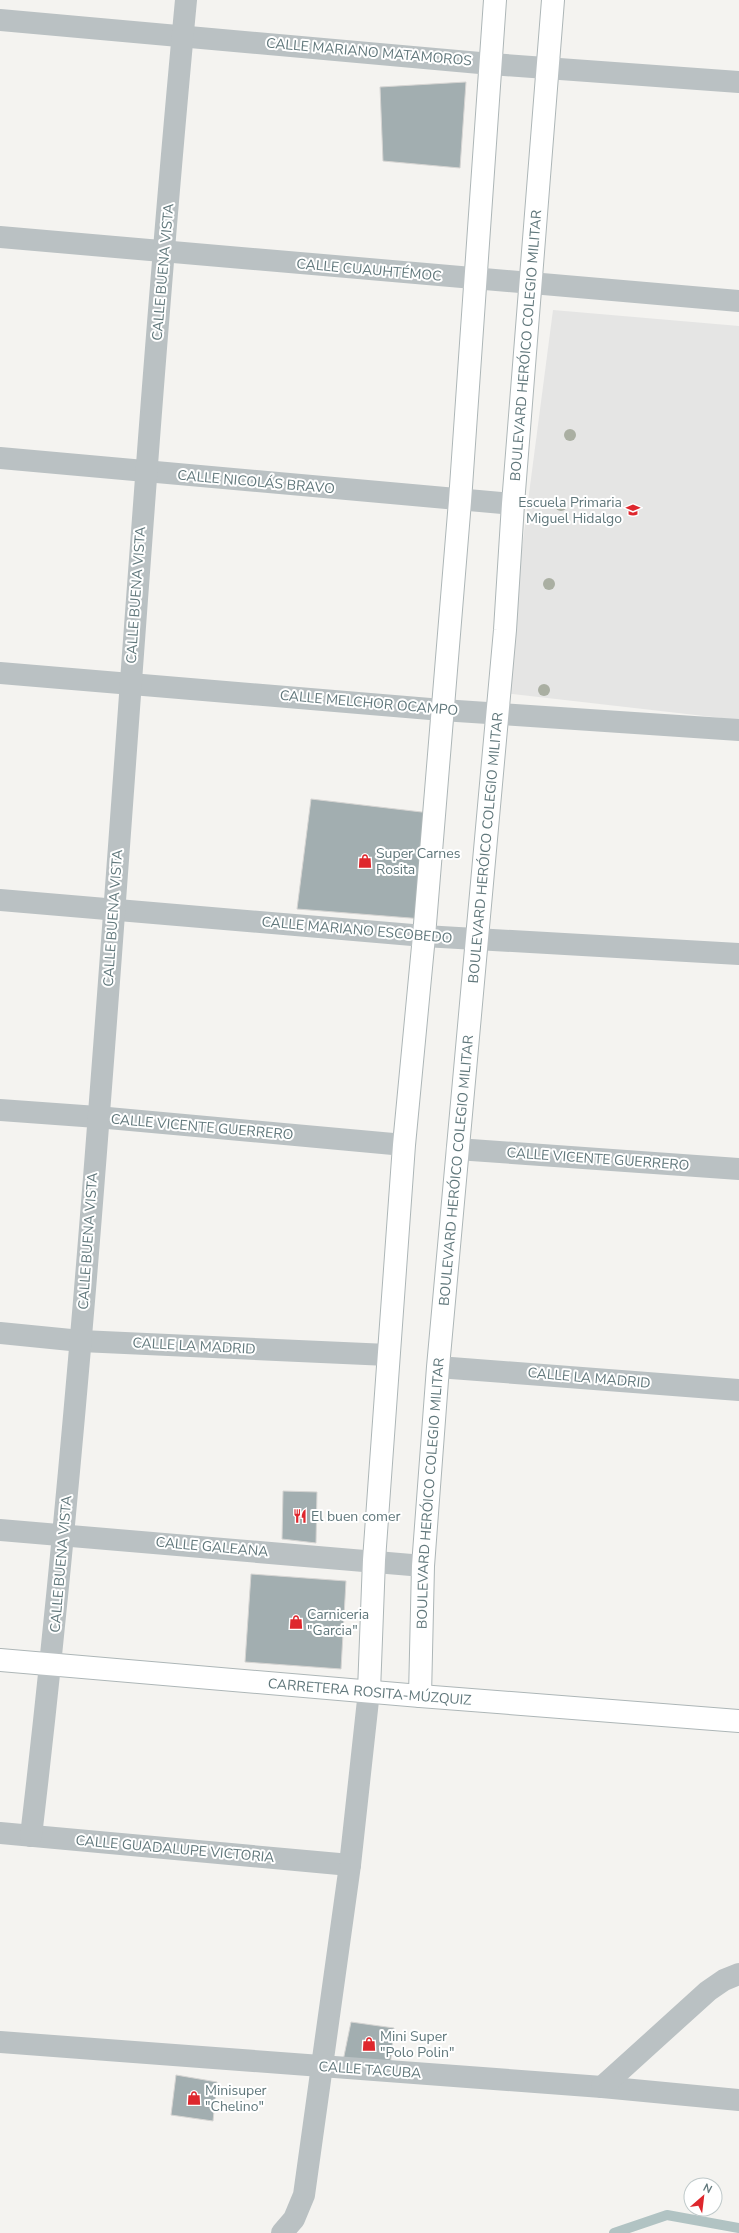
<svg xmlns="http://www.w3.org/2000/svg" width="739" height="2233" font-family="'Nunito Sans',sans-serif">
<rect width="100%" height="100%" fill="#f4f3f0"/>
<polygon fill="#e5e5e4" points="553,310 739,326 739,720 503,693"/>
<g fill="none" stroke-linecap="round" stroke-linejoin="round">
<polyline stroke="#b1c3c3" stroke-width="10" points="614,2233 667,2215 739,2228"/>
</g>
<g fill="#a2aeb0" stroke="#d6d5d3">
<polygon points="466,82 460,168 383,161 380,87"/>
<polygon points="311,799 430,813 423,919 297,909"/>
<polygon points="283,1491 317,1492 316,1543 282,1539"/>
<polygon points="251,1574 346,1581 341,1669 245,1662"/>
<polygon points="351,2022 394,2028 390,2068 343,2061"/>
<polygon points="176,2075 217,2082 213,2121 171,2115"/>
</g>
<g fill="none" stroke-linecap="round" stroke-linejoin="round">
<defs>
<g id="secondary">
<path id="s1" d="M0,1660L420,1696L739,1721"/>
<polyline points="369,1691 374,1560 404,1145 424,936 460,501 495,0"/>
<path id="s2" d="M420,1696L423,1566L438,1367L505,630L513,504L553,0"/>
</g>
</defs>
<use href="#secondary" stroke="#adb6b7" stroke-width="24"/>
<g stroke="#bac1c3" stroke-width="22">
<polyline points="0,20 491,64 739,82"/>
<polyline points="0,237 739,301"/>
<polyline points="0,458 513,504"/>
<polyline points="0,673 442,710 739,730"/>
<polyline points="0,900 424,936 739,954"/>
<polyline points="0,1110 97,1117 404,1145"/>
<polyline points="457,1149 739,1169"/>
<polyline points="0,1333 81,1341 388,1355"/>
<polyline points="438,1367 739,1390"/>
<polyline points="0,1530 423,1566"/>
<polyline points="0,1833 350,1865"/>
<path d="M31,1836C103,1226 128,611 186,0"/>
<polyline points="0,2042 602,2087 739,2100"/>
<polyline points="602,2087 708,1991 724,1980 739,1974"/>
<polyline points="282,2233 294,2219 304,2195 350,1865 369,1691"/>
</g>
<use href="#secondary" stroke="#fff" stroke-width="22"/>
</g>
<g fill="#aaafa2">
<circle cx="570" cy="435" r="6"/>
<circle cx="561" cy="505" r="6"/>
<circle cx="549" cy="584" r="6"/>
<circle cx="544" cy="690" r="6"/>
</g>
<defs>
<symbol id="school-bare" viewBox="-9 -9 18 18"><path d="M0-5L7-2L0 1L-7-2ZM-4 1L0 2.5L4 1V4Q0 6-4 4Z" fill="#de272d" stroke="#fff" stroke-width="2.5" paint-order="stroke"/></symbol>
<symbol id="shop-bare" viewBox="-9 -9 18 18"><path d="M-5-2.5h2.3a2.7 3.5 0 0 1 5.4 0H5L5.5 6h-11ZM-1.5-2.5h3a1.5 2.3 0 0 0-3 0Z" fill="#de272d" stroke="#fff" stroke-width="2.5" paint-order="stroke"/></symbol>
<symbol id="restaurant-bare" viewBox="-9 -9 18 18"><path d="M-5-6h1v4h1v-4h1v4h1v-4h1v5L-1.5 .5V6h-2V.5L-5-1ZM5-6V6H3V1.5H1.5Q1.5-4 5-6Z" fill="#de272d" stroke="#fff" stroke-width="2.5" paint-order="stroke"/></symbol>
</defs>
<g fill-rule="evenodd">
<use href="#school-bare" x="623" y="500" width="20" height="20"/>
<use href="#shop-bare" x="355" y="851" width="20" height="20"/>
<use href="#restaurant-bare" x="290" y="1506" width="20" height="20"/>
<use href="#shop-bare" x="286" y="1612" width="20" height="20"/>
<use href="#shop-bare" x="359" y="2034" width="20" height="20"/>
<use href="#shop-bare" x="184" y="2088" width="20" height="20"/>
</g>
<g text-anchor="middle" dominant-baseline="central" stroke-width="4" stroke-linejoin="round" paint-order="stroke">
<g font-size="14" fill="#60777b" stroke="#fff">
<text transform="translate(369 52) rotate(5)">CALLE MARIANO MATAMOROS</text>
<text transform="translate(369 270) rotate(5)">CALLE CUAUHTÉMOC</text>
<text transform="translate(163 272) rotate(-85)">CALLE BUENA VISTA</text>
<text stroke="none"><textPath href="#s2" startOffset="1355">BOULEVARD HERÓICO COLEGIO MILITAR</textPath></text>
<text transform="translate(256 482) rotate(5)">CALLE NICOLÁS BRAVO</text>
<text transform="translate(136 595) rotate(-86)">CALLE BUENA VISTA</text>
<text transform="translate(369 703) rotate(5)">CALLE MELCHOR OCAMPO</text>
<text stroke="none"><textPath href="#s2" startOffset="851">BOULEVARD HERÓICO COLEGIO MILITAR</textPath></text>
<text transform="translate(113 918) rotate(-86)">CALLE BUENA VISTA</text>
<text transform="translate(357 930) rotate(5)">CALLE MARIANO ESCOBEDO</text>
<text transform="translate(202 1127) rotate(5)">CALLE VICENTE GUERRERO</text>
<text transform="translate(598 1159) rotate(4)">CALLE VICENTE GUERRERO</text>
<text stroke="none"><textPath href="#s2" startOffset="527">BOULEVARD HERÓICO COLEGIO MILITAR</textPath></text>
<text transform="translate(88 1241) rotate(-86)">CALLE BUENA VISTA</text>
<text transform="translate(194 1346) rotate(3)">CALLE LA MADRID</text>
<text transform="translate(589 1378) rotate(5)">CALLE LA MADRID</text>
<text stroke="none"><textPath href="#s2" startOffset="203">BOULEVARD HERÓICO COLEGIO MILITAR</textPath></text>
<text transform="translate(212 1547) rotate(5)">CALLE GALEANA</text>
<text transform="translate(61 1564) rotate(-85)">CALLE BUENA VISTA</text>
<text stroke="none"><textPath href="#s1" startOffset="371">CARRETERA ROSITA-MÚZQUIZ</textPath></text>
<text transform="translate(175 1849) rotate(5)">CALLE GUADALUPE VICTORIA</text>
<text transform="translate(370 2070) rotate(4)">CALLE TACUBA</text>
</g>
<g font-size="14" fill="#60777b" stroke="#fff" text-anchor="start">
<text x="622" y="502" text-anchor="end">Escuela Primaria<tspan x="622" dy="16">Miguel Hidalgo</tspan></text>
<text x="376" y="853">Super Carnes<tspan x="376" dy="16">Rosita</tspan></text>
<text x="311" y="1516">El buen comer</text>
<text x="307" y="1614">Carniceria<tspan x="307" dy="16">"Garcia"</tspan></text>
<text x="380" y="2036">Mini Super<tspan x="380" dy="16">"Polo Polin"</tspan></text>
<text x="205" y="2090">Minisuper<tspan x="205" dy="16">"Chelino"</tspan></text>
</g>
</g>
<g transform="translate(703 2197) rotate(28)"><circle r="19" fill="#ffffff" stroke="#bfc9ca"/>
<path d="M0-3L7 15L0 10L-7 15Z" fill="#de272d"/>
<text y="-6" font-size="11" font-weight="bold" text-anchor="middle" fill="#60777b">N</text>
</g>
</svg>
